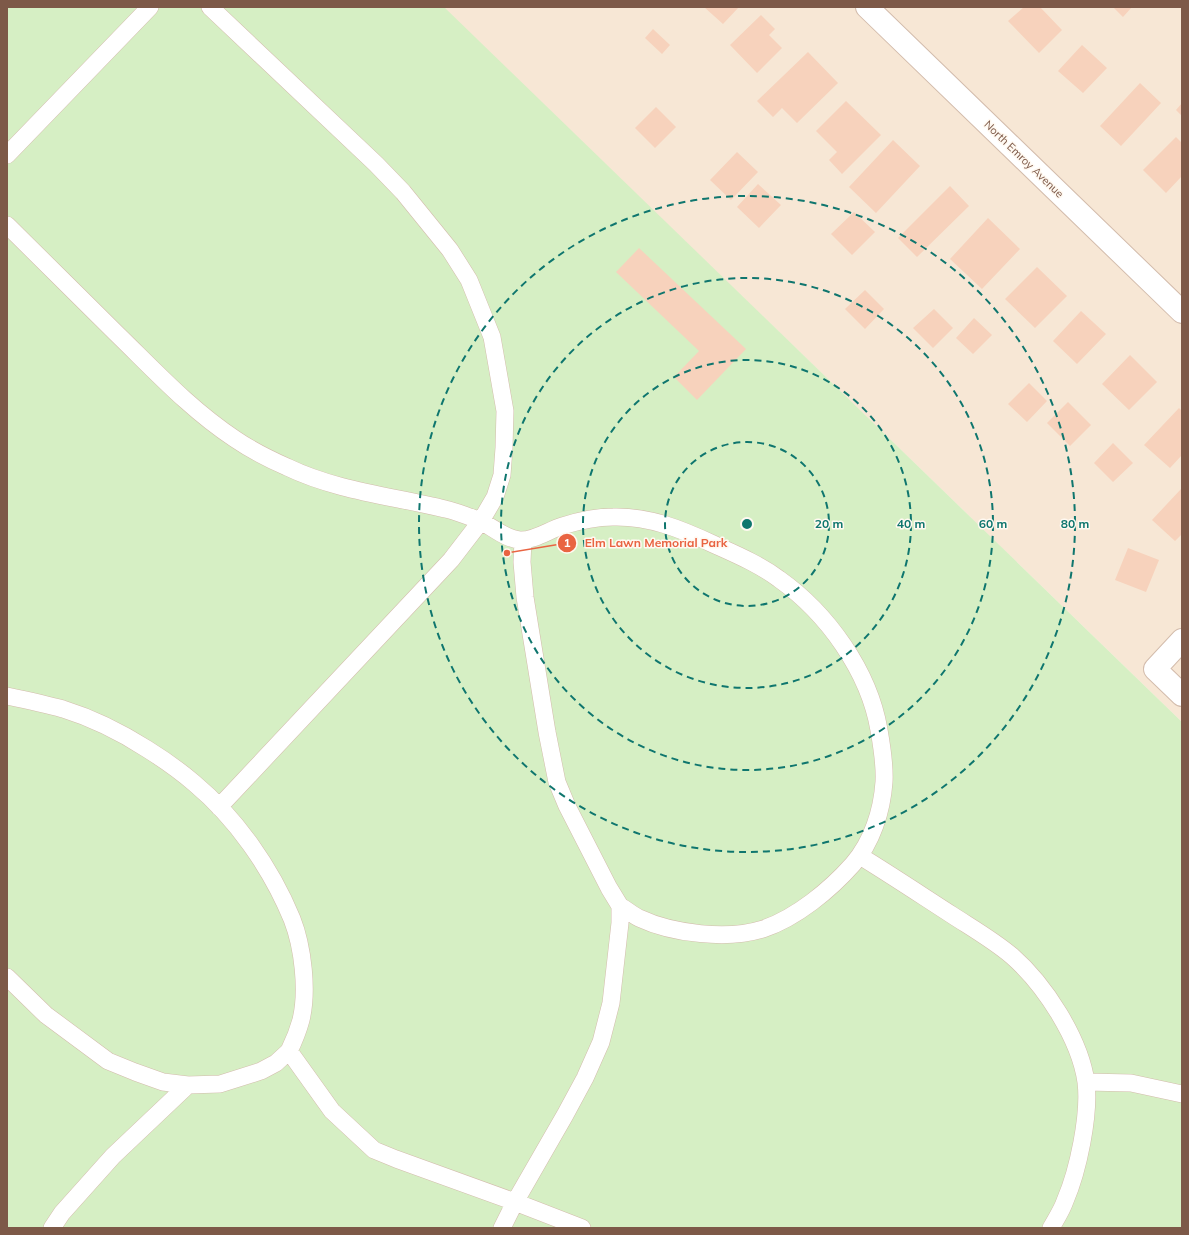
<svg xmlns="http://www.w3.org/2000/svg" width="1189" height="1235" font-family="Mulish,sans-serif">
<rect width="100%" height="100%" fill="#fff5e8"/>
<path fill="#f7e7d5" d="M442,7H1182V722L833,384Z"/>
<path fill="#d6efc4" d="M7,7H444L1182,722V1228H7Z"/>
<path fill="#f7d2bc" d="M704,7H739L723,24Z
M1024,7H1040L1062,30L1039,53L1008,21Z
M1113,7H1132L1123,17Z
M761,15L775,29L769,35L782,48L757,73L730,45Z
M653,29L670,45L662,54L645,38Z
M1082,45L1107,68L1083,93L1058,71Z
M808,52L838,83L797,123L782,108L773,117L757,101Z
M1140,83L1161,103L1121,146L1100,126Z
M846,101L881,135L842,174L829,160L837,152L816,131Z
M1182,103V116L1176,110Z
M656,107L676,127L655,148L635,128Z
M1176,137L1182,143V176L1166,193L1143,170Z
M893,140L920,166L876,213L849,187Z
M737,152L758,172L731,200L710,180Z
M758,184L781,205L759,228L737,207Z
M950,186L969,206L917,257L898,238Z
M854,212L875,232L852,255L831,234Z
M988,218L1020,249L982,289L950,259Z
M639,248L746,349L697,400L674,377L699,351L616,272Z
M1037,267L1067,296L1035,328L1005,299Z
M865,290L884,309L865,329L845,309Z
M934,309L953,328L933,348L913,328Z
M1081,311L1106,334L1077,364L1053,341Z
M974,318L992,335L973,354L956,338Z
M1130,355L1157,382L1129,410L1102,384Z
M1029,383L1047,401L1027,422L1008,404Z
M1068,402L1091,425L1070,446L1047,423Z
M1179,408L1182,411V455L1170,468L1144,445Z
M1113,443L1133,463L1113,482L1094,463Z
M1181,489L1182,534L1175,541L1152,520Z
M1128,548L1159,560L1146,592L1115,580Z"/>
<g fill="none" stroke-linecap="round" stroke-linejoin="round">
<g stroke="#d3bcac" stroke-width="18">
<path id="service" d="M210,7L376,164L403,192L450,250L469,280L492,337L505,411L504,448L502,475L495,497L481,521L451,560L219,807
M7,155L150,7
M7,225C44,262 81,298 118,335C155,371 191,410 235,439C251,450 269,459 287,467C337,491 392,496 445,509C455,511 464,515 473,518C489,523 503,539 520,540C534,541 549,530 562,526C578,521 596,517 613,517C649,516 681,529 713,544C735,554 759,564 779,579C827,613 869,671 879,730C882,747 885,765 884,782C882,811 872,842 853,864C830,890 796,918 763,929C728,940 673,934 639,918C633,915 627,910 620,906
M7,696C26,700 45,704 63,709C92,718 122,733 147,749C163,759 180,771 194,783C236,818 271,868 292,919C303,947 308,991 301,1020C298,1031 294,1041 289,1051
M860,856C891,875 921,895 952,915C972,928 993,940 1012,956C1045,985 1080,1039 1086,1082C1090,1115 1078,1171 1065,1201C1062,1210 1056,1219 1051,1228
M7,977L46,1015L108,1061L135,1072L163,1082L188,1085L220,1084L261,1071L276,1063L289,1051L332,1111L374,1150L396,1159L515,1202L582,1228
M1086,1082L1131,1083L1182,1094
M52,1228L62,1213L113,1156L188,1085
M502,1228L515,1202L565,1115L585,1078L601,1042L611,1003L620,923V906L609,888L567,806L557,782L547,732L525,597L522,562L523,541"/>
</g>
<g stroke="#d3bcac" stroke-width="24">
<path id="minor" d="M867,7L1182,312
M1182,640L1155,669L1182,695"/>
</g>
<use href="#service" stroke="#fff" stroke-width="17"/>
<use href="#minor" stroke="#fff" stroke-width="22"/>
</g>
<g fill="none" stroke="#0f766e" stroke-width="2" stroke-dasharray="7 5">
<circle cx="747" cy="524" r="82"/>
<circle cx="747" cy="524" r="164"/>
<circle cx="747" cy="524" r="246"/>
<circle cx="747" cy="524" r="328"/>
</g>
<g text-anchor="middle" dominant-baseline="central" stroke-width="3" stroke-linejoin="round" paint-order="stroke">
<g font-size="11" fill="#7d5948" stroke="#fff9f1">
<text transform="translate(1024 159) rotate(44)">North Emroy Avenue</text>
</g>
</g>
<circle cx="747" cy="524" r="6" fill="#0f766e" stroke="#fff9f1" stroke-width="2"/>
<g font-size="12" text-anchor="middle" font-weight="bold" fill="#0f766e" stroke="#fff9f1" stroke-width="3" stroke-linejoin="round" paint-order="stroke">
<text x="829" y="528">20 m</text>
<text x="911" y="528">40 m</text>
<text x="993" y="528">60 m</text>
<text x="1075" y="528">80 m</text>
</g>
<path fill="none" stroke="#e96442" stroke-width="1.5" d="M507 553L567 543"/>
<g fill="#e96442" stroke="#fff9f1" stroke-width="1.5">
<circle cx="507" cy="553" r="4"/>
<circle cx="567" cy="543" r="10"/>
</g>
<g font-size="12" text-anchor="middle" font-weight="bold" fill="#fff">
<text x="567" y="547">1</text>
</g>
<g font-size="12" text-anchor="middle" font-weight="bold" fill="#e96442" stroke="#fff9f1" stroke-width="3" stroke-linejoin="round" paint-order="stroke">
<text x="656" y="547">Elm Lawn Memorial Park</text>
</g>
<rect width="1189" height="1235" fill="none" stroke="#7d5948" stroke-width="16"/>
</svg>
